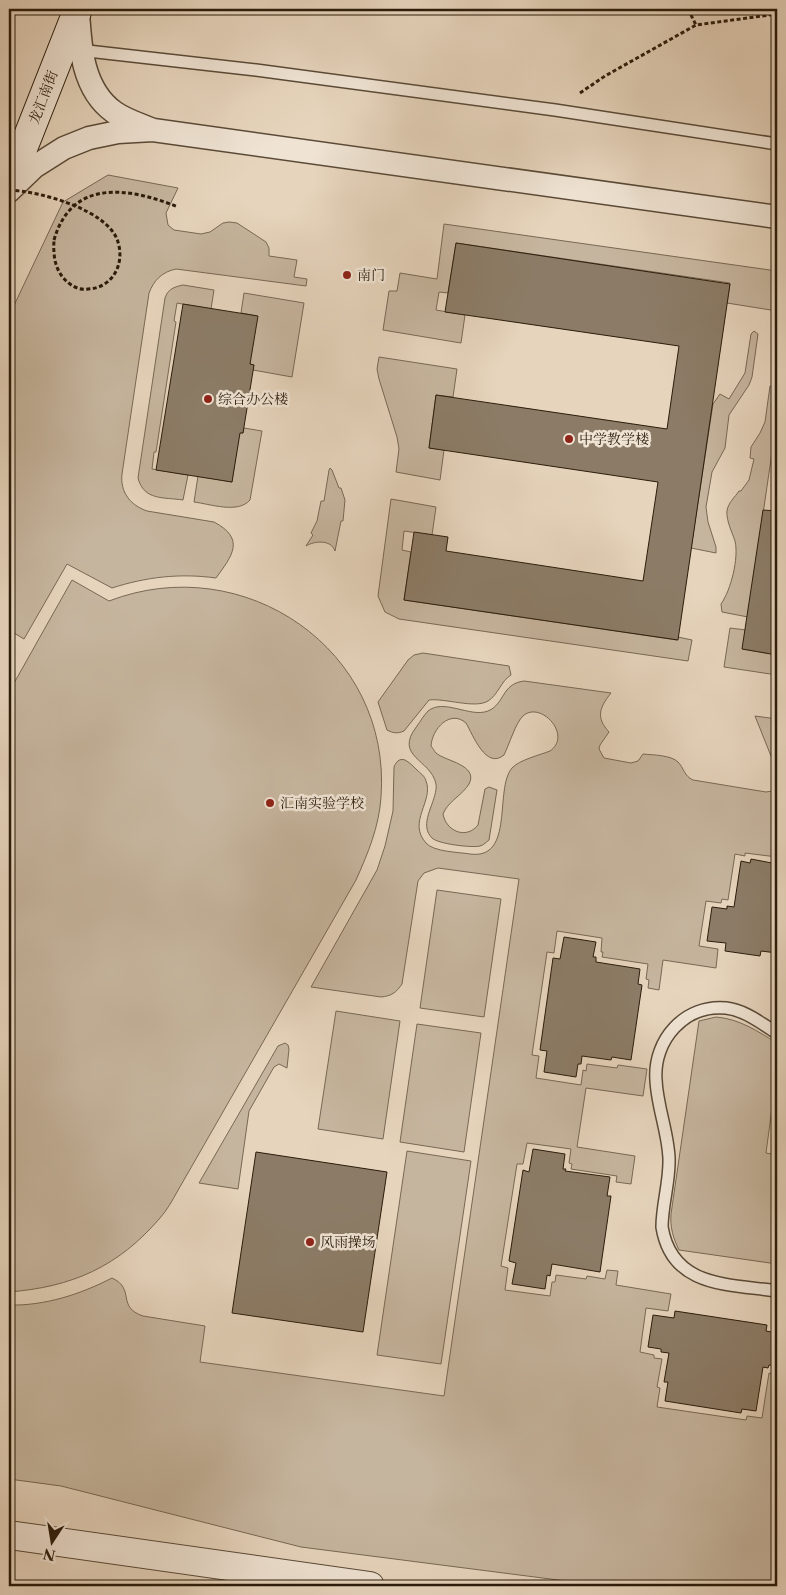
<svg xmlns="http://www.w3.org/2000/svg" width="786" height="1595" font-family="'Libre Caslon Text','Noto Serif SC',serif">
<rect width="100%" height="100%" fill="#e6d4bc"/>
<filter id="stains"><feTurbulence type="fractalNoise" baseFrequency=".004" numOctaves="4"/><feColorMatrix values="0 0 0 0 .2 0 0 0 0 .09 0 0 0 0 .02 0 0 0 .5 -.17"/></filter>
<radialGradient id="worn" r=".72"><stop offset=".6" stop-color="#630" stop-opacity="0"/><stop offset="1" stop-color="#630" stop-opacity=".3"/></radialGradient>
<path fill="#c6b59e" stroke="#786854" d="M108,175L178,188L166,213L168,225L174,230L201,234L210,232L223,223L229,222L237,223L266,242L269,248V256L297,260L294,277L307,279L306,286L176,269C162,272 154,280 149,293L122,474C120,492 130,505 147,511L214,522C246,539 232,556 216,578C180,573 146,577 112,588L67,564L24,639L9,630V316L63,202Z
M444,224L777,271V311L727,303L730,283L456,243L448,293L439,292L436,310L465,315L461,343L383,330L389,291H397L400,273L437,279Z
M183,285L214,290L211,309L177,303L174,321L176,322L156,452H154L152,469L188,475L183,500C164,497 144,501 138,478L165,298C168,289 174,287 183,285Z
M244,293L304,303L292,377L253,370L254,365L248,364L257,316L241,313Z
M754,331L758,334L752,377L749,385L729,415L725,448L712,472L706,507L708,522L716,547V553L691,548L713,404L720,394L729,399L745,373L751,334Z
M379,357L457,369L453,397L436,395L429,448L444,450L440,480L396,472L399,449L397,437L379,379L377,369Z
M770,386L777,388V418L748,617L722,612L721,604C731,590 739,558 735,541C732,532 726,520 727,511C728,503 735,497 739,491H741L749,480L754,459L750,458L751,447L760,433L765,422Z
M244,428L262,431L250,500C238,514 210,504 194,502L198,476L232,482L239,432L243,433Z
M330,468L332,470L339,488H341L345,500L343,521H341L335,551C331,539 314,541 306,546L313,535L311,533L317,521L321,501H324L329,470Z
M391,499L436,507L432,535L404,531L402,550L411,552L404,600L677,640L678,637L692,640L688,661L399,619L385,612L378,596Z
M72,580L109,601C244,549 392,650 381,797C379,827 368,853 356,880L177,1192C172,1201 167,1210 160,1218C118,1267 72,1287 9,1292V692Z
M730,628L746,630L743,649L777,655V675L724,667Z
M423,653L509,666L511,675C501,681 498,695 488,701C475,709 445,698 429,700L404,731C397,734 393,733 387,730L378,702L408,660L414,655Z
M524,681L611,693C599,708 596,718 609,732L600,745L599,749L604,758L631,763L638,761L643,754C653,755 671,755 678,762C684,768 684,776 693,780L766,792L772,791L777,788V857L745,853V856L735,854L728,900L722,899L721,903L706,901L699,946L718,949L716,968L663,960L659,990L648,988L649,980L646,979L648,964L602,957L603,952H601L602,938L557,931L554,953L547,952L532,1055L539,1056L536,1078L581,1085L583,1070L586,1071L587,1064L617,1068L618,1065L647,1069L643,1096L586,1088L577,1147L635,1156L631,1184L616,1182L617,1176L571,1169L572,1164L569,1163L571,1149L527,1143L523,1164H517L501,1266L508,1268L505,1290L550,1296L552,1282H555L556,1275L586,1279L587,1276L605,1279L607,1270L618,1271L616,1285L671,1294L668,1311L646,1308L640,1352L654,1355V1358L662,1359L657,1387L660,1388L657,1407L746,1420L747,1416L762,1418L769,1373L774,1375V1372H777V1586H605L301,1547L61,1486L9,1479V1305C45,1306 81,1294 112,1278C136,1289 116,1307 143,1316L205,1326L200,1362L444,1396L519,879L438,868L424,873L418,881L402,984C396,993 391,996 381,997L311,987L377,870L385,846L393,811L394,767C396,762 399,758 405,760C409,762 413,766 417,770C420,773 425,776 426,781C434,801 407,822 426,843C434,852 458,852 470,854C515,860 494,789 512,768C519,760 540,755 550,751C573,735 540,700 523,716C516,722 509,745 504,755C486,770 473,735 466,723C450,709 432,729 431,746C432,747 435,752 436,753C445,761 479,765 469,784C463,794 451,800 445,810L443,814C446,831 466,840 478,825L485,789L489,787L497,790L489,840C486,842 484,845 480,846C472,848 438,844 432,838C431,837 428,833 428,832C422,818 438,798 436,784C431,759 393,757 417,726C420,722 424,715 428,711C444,698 470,718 488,711C505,704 501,684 524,681Z
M755,716L777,719V771Z
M437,890L501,899L484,1017L420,1008Z
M336,1011L400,1021L383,1139L318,1129Z
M716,1017C740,1019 757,1031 777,1043V1108H772L766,1153L777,1155V1264L679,1250C673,1238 670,1227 671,1214L699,1021Z
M417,1024L481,1033L464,1152L400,1142Z
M285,1043L288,1045L289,1049L287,1068L279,1064L274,1067L249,1111L238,1189L199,1183L278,1046Z
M407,1151L471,1161L441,1364L377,1355Z"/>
<path fill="#8c7c67" stroke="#2b1c0b" d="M456,243L730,284L678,640L404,600L414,532L448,537L446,551L643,581L658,482L429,448L436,395L667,429L679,346L445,312Z
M183,304L258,316L250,364L254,365L243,433H240L232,482L156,470Z
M763,510L777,511V655L742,649Z
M751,859L777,864V953L761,951L760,956L725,951L726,943L707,941L712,907L727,909V906L734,907L741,861L750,863Z
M564,937L596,942L593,957H596V962L640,969L638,984L642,985L631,1060L612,1057L611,1060L582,1056L581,1064H578L576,1077L544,1072L547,1051L540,1050L553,958L560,959Z
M533,1149L565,1154L563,1169H566L565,1171L610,1177L607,1196H611L600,1272L552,1264L550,1276L547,1275L545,1289L512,1284L516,1263L509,1261L523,1170L529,1172Z
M256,1152L387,1172L363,1332L232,1313Z
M675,1311L767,1325L766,1331L777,1333V1366L769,1365L768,1368L763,1367L756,1411L742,1409L741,1413L665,1401L668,1382H664L669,1353L661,1352V1349L648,1347L653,1315L674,1318Z"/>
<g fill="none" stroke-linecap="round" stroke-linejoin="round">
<g stroke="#5a4a37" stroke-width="14">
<path id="service" d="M79,50L256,70L555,110L777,144
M777,1033C762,1024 745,1010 726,1008C685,1004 653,1040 656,1080C657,1106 668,1132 669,1158C670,1181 662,1204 662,1227C672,1288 729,1284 777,1291"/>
</g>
<g stroke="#5a4a37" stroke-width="25">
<path id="minor" d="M153,130L777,217
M9,191L34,167L64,148L89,138L118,132L153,130C141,125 125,120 114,112C82,89 80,46 78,11"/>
</g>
<g stroke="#5a4a37" stroke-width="30">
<path id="tertiary" d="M9,1535L370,1586"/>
</g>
<g stroke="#2b1c0b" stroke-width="30">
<path id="secondary" d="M9,184L78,9"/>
</g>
<path stroke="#2b1c0b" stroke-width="3" stroke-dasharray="4 2.5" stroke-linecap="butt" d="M688,9L696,25
M580,93L605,76L696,25L777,14
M54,240C72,177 131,188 178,207"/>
<use href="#service" stroke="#efe3d3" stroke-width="11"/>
<use href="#minor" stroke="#efe3d3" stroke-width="22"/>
<use href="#tertiary" stroke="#efe3d3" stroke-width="28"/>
<use href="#secondary" stroke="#efe3d3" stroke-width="28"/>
<path stroke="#2b1c0b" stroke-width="3" stroke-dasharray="4 2.5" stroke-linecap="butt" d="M9,190C39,191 109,210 118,242C125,265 112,288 88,289C82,290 75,288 70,284C55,273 53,257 54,240"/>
</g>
<g fill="#8f2418" stroke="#efe3d3" stroke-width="2">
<circle cx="347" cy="275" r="5"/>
<circle cx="208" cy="399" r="5"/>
<circle cx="569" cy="439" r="5"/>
<circle cx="270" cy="803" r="5"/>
<circle cx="310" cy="1242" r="5"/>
</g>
<g text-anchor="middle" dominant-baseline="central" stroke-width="5" stroke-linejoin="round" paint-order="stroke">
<g font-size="14" fill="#2b1c0b" stroke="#efe3d3">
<text transform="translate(43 97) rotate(-69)">龙汇南街</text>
</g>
<g font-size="14" fill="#2b1c0b" stroke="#efe3d3" text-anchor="start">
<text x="357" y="275">南门</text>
<text x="218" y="399">综合办公楼</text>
<text x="579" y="439">中学教学楼</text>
<text x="280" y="803">汇南实验学校</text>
<text x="320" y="1242">风雨操场</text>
</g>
</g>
<rect width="786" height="1595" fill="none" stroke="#e6d4bc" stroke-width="30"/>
<rect x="10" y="10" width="766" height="1575" fill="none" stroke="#2b1c0b" stroke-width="2.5"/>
<rect x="15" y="15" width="756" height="1565" fill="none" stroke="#2b1c0b"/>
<g transform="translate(52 1542) rotate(192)" stroke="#efe3d3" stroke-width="4" paint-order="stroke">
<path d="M0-4L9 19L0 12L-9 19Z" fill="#2b1c0b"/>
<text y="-8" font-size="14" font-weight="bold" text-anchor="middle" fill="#2b1c0b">N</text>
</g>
<rect width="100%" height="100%" filter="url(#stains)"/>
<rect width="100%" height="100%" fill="url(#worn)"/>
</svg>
